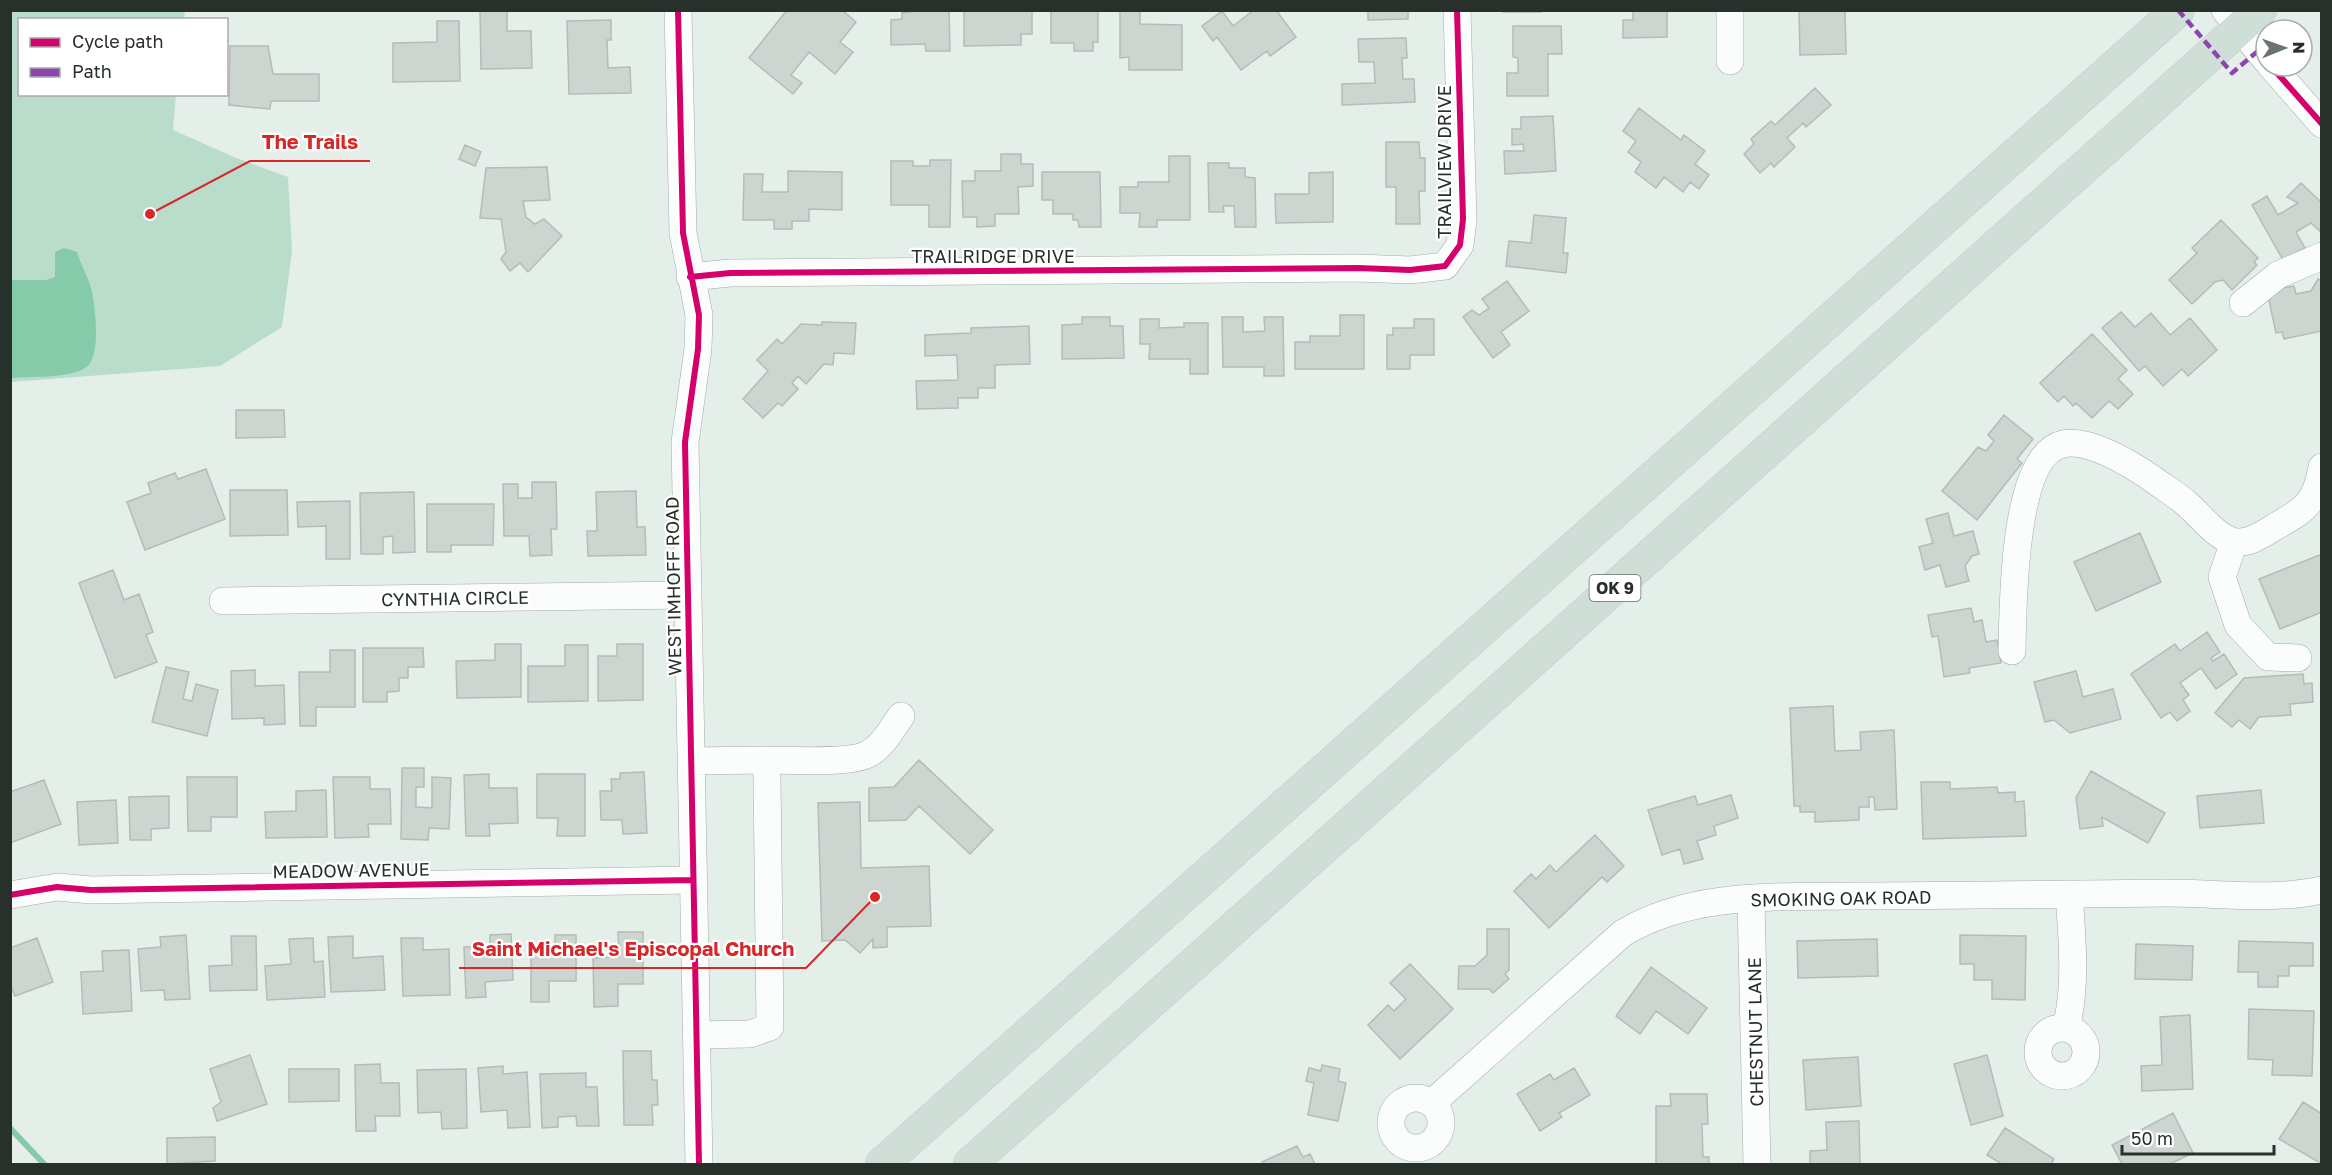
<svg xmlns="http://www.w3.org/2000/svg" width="2332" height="1175" font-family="'Golos Text',sans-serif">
<rect width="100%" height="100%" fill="#e4efe9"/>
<path fill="#b9ddca" d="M11,11H185L184,19L20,20V94L176,95L173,130L234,157L288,177L292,251L282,327L220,366L11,382Z"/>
<path fill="#85caa9" d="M64,248L77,252C81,266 89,278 92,292C95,308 102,358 85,368C67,379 31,376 11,378V280H46L55,277V252Z"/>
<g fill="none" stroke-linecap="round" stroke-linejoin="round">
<path stroke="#85caa9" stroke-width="6" d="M10,1128L44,1164"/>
</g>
<path fill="#cdd5d0" stroke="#b3bcb7" stroke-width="1.5" d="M480,10H507V31H531L532,68L481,69Z
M787,10H842L856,22L840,42L853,52L835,74L809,52L791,75L802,83L793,94L749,58Z
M926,10H949L950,51H926L925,44L891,45V20L902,19V13Z
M964,10H1032V34H1021V45L964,46Z
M1051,10H1098V42H1093V51H1074V43H1051Z
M1120,10H1140V24L1182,25V70H1129V57L1120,58Z
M1254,10H1276L1296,37L1270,56L1267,51L1241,70L1217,37L1213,41L1202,26L1222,11L1233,26Z
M1368,10H1408V19L1368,20Z
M1503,10H1541V12H1503Z
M1633,10H1667V37L1623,38V20H1633Z
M1799,10H1845L1846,54L1800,55Z
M611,20V40H607L608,68L630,67L631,93L569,94L567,21Z
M437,21H459L460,81L393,82V43L437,42Z
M1513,26H1561L1562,54H1548V96H1507V73H1518V58L1513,57Z
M1406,38L1407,58H1402L1403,79H1414L1415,102L1342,105V84L1375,83L1374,62H1359L1358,39Z
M230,46H268L273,74H319V101H271L270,109L229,105Z
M1815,88L1831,105L1806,127L1803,123L1787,138L1795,147L1774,167L1771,163L1760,173L1744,154L1754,144L1751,139L1771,121L1775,125Z
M1639,108L1681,140L1684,135L1705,151L1695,164L1709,175L1699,189L1690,182L1683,192L1664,177L1656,188L1635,172L1641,162L1628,152L1636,141L1623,131Z
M1553,116L1556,171L1505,174L1504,151H1524L1523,144L1512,145V129H1521V117Z
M1386,142H1419L1420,158H1425V191H1419L1420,224H1396V187H1386Z
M465,145L481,152L475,166L459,159Z
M1001,154H1021V164H1033V186L1018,187L1019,214H995V226L977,227V217H963L962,181H975V171H1001Z
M1169,156H1190V220H1157V227H1139L1140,213H1120V187H1138V182H1169Z
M930,160H951L950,227H929V205H891V161H913V166H930Z
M1208,163H1229V168H1245V177L1255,178L1256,227H1235L1234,206H1223L1224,212H1209Z
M547,167L550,200L523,201L526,217L535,224L544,219L562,236L528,272L520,263L510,271L501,259L506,252L501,219L480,218L486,168Z
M788,171L842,172V210L809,209V221H792V229H774V220H743L744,174H763L762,192H788Z
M1042,172H1100L1101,227H1079L1078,220H1073V214H1053V200H1042Z
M1333,172V222L1276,223L1275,194H1309V173Z
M2301,183L2322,203V233L2311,223L2296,232L2305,248L2283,260L2252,205L2267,196L2278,215L2298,203L2287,197Z
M1534,215L1566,218L1563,253H1568L1566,273L1506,266L1509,241L1531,243Z
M2221,220L2258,258L2254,262L2257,265L2232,290L2223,280L2215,282L2192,304L2169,280L2197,253L2192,248Z
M2318,279L2322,281V331L2284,339L2282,332L2276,333L2267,291L2294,286L2296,294L2311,291Z
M1507,281L1529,311L1501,332L1510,345L1493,358L1463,317L1472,310L1479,315L1489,308L1482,299Z
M2121,312L2135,327L2151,313L2170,335L2190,318L2217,350L2188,376L2182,369L2163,386L2145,366L2139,371L2102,328Z
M1340,315H1364V369H1295V342H1310V336H1340Z
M1082,317H1110V326H1123L1124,358L1062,359V325L1082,324Z
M1222,317H1243V332L1265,331L1264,317H1283L1284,376H1264V367H1223Z
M1140,319H1159V328L1184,327V323H1208V374H1190V359H1149L1150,344H1140Z
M1414,319H1434V355H1410V369H1387V335H1393V328H1414Z
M822,322L856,323L854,354L834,353L833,365L824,364L806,384L798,376L792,383L798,389L782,406L778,403L763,418L743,399L768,371L757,360L777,339L782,344L801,324L822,325Z
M1029,326L1030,364L995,365V388H978V398H958V408L917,409L916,381L958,380L957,355L925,356V335L971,333V328Z
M2092,334L2127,370L2118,379L2133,394L2118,409L2109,401L2092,418L2076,403L2073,406L2064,396L2058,402L2040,383Z
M236,410H284L285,437L236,438Z
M2004,415L2033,439L2017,459L2022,463L1977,520L1942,491L1978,447L1986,451L1994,441L1988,435Z
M206,469L225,519L145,550L127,502L151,493L148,483L175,473L178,479Z
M532,482H556L557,529H551L552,555L530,556L529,536H504L503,484H518V498H532Z
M230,490H287L288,535L230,536Z
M636,491L637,527H645L646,555L588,556L587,531H597L596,492Z
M414,492L415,552L393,553V536L383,537V554H361L360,493Z
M350,501V559H326V526L298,527L297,502Z
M427,504H494L493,545H451V552H427Z
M1948,513L1954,536L1973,531L1979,554L1972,556L1965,566L1969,581L1946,587L1940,565L1925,570L1919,547L1933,543L1926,519Z
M2140,533L2161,582L2096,611L2074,562Z
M2322,554V612L2280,629L2259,579Z
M113,570L124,600L139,594L153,632L146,635L157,662L115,678L79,583Z
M1971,608L1974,622L1982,620L1986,642L1997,640L2001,663L1969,668L1970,673L1944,677L1938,636L1932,637L1928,615Z
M2207,632L2220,652L2211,658L2213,661L2224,654L2237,674L2216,689L2201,668L2180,683L2189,695L2183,700L2190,711L2177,721L2170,712L2161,718L2131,674L2175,644L2180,651Z
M495,644H521V697L457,698L456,661L495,660Z
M617,644H643V700L598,701V656H617Z
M565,645H588V701L528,702V666H565Z
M363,648H423L424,667H408V678H399V691L387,692V702H363Z
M330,650H355V707H316V726H300L299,672H330Z
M166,667L189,672L183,699L192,701L196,684L218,690L207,736L152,722Z
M255,670V686L284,685L285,724L264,725V718L232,719L231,671Z
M2076,671L2083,697L2113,689L2121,719L2070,733L2054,720L2045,722L2034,682Z
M2303,674L2304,684L2312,683L2313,702L2290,704L2291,715L2259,717L2250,729L2239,720L2232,727L2215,713L2244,678Z
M1833,706L1835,751L1861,750L1860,732L1894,730L1897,809L1875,810L1874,797H1869V807H1859V820L1815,822V812H1800V806H1794L1790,708Z
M919,760L993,830L970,854L919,806L906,820L869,821V788L894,787Z
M402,768H424V787H416V807L432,808V777L451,778L449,829L429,828L428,840L401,839Z
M2091,771L2165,813L2148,843L2102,817L2103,826L2080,829L2076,798Z
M644,772L647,833L623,834L622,820H601L600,791H612L611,779H620V773Z
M489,774V788H517L518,823L489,824L490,836H466L464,775Z
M537,774H585V836H557L558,818H537Z
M187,777H237V817H211V831H188Z
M333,777H370V789H390L391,824H368L369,837L335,838Z
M44,780L61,824L10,843V792Z
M1921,782H1950V789L1997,787L1998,793L2015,792V802L2024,801L2026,836L1923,839Z
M326,790L327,837L266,838L265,812L296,811V791Z
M2261,790L2264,823L2200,828L2197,796Z
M1731,795L1738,818L1714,826L1716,835L1697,841L1703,859L1684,864L1680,849L1662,855L1648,810L1695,796L1698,805Z
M169,796V828L151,829V840H130L129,797Z
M116,800L118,843L79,845L77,802Z
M860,802L861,868L929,866L931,926L887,927V947L873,948V939L860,953L845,940L822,941L818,803Z
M1595,835L1624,866L1607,882L1602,877L1549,928L1514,891L1531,874L1536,879L1550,865L1556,872Z
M1487,929H1509V970L1505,974L1509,979L1493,993L1489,989H1458L1459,966H1475L1487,955Z
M618,932H643V984H618V1006L594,1007L593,958L619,957Z
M511,934L513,980L485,982L486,997L466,998L464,947L490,946V935Z
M186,935L190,999L165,1000L164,990L141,991L138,949L161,947L160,937Z
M555,935H576V981H549V1002H531V949H555Z
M1960,935L2026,936L2025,1000L1992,999V980H1974V964H1960Z
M231,936H256L257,990L210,991L209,966L232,965Z
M353,936V958L383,956L385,990L331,992L328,937Z
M37,938L53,982L15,996L10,984V948Z
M313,938L314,962L323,961L325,997L267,1000L265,966L291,964L289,939Z
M401,938H423V950L449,949L450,995L403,996Z
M1877,939L1878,976L1798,978L1797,941Z
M2239,941L2313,943V966H2289V976H2278V987H2258V972H2238Z
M2136,944L2193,946L2192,980L2135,979Z
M129,950L132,1011L83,1014L81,972L103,971L102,951Z
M1410,964L1453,1009L1400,1059L1368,1025L1388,1005L1394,1011L1406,999L1390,983Z
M1651,967L1707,1008L1688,1034L1656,1011L1640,1034L1616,1016Z
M2249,1009L2314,1011L2312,1076L2272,1075L2273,1060L2248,1059Z
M2190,1015L2193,1089L2142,1091L2141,1066L2162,1065L2160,1017Z
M623,1051H651L652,1080H657L658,1105H652L653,1125H624Z
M250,1055L267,1104L217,1121L213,1108L221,1102L210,1069Z
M1987,1055L2003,1116L1971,1125L1954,1064Z
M1858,1057L1861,1106L1806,1110L1803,1060Z
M380,1064L381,1083H399L400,1116H375L376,1131H356L355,1065Z
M1322,1065L1340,1069L1338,1081L1346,1083L1338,1121L1308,1115L1314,1083L1306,1081L1309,1068L1321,1071Z
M503,1066V1074L527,1072L530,1127L508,1128L507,1110L481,1112L478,1068Z
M1574,1068L1590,1095L1559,1113L1562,1117L1540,1131L1517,1094L1550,1074L1554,1080Z
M289,1069H339V1101L289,1102Z
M466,1069L467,1128L442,1129L441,1112L418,1113L417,1070Z
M586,1073V1087H597L599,1126H577L576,1116L558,1117V1127L542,1128L540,1074Z
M1670,1094H1707L1708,1124H1702L1703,1157H1709V1164H1656V1106H1671Z
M2303,1102L2322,1114V1164L2279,1139Z
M2173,1113L2193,1153L2170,1164H2122L2112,1145Z
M1859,1121L1860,1164H1810V1151L1827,1150L1826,1122Z
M2005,1128L2054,1159L2051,1164H2002L1987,1155Z
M215,1137V1161L167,1164V1138Z
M1297,1146L1303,1157L1310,1154L1315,1164H1263L1262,1162Z"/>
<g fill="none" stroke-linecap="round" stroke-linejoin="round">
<g stroke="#a3aba7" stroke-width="28">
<path id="minor" d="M678,10L683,233L699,315L698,349L685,442L699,1164
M2225,10L2266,60
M1730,61V10
M2271,66L2322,124
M690,277L730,273L1358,268L1410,270L1445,266L1460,245L1463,219L1457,10
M2243,303L2278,275L2322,256
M2234,542L2222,577L2238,625L2268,657L2298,658
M223,601L688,595
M2012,651C2013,610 2012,455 2063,444C2089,438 2133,465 2154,480C2165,488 2177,495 2187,504C2201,516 2214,535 2232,541C2248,546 2266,532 2278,525C2307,509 2316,501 2322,467
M765,760C788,760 850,764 868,754C882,747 892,729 901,716
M691,761L765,760L767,777L770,1027L750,1034L696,1035
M10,895L57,887L91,890L693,880
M1751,900L1757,1164
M2038 1052a24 24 0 1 1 48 0a24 24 0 1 1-48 0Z
M2066,1028C2077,985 2072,938 2069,894
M1391 1123a25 25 0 1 1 50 0a25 25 0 1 1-50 0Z
M1432,1103L1623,933C1691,892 1776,897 1853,896C1958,896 2062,894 2167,893C2218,893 2271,901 2322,890"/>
</g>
<g stroke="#c6ccc9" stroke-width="34">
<path id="highway" d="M882,1164L2178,10
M970,1164L2260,10"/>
</g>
<use href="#minor" stroke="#fbfdfc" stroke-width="27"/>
<use href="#highway" stroke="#cfdfd7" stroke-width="33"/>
<path stroke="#8e44ad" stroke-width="4.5" stroke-dasharray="9 4.5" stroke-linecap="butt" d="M2178,10L2232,73L2266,44
M2282,30L2287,26"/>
<g stroke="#fff" stroke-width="10">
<path id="cycleway" d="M678,10L683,233L699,315L698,349L685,442L699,1164
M2271,66L2322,124
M690,277L730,273L1358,268L1410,270L1445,266L1460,245L1463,219L1457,10
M10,895L57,887L91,890L693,880"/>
</g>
<use href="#cycleway" stroke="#d6006c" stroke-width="6"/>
</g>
<g text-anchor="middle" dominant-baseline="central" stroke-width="4.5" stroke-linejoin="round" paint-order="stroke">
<rect fill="#fff" stroke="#686e6b" stroke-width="1.5" x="1589.5" y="575" width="51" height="26" rx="4.5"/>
<g font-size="16" font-weight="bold" fill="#28302c">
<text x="1615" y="588">OK 9</text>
</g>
<g font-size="18" fill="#28302c" stroke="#fff">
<text transform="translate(1444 162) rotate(-90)">TRAILVIEW DRIVE</text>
<text x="993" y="256">TRAILRIDGE DRIVE</text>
<text transform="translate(673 586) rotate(-91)">WEST IMHOFF ROAD</text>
<text transform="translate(455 598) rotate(-1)">CYNTHIA CIRCLE</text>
<text transform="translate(351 870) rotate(-1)">MEADOW AVENUE</text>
<text transform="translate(1841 898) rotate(-1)">SMOKING OAK ROAD</text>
<text transform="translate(1755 1032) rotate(-91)">CHESTNUT LANE</text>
</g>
</g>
<path fill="none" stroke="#d62828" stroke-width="2" d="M150 214L250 161H370M875 897L806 968H459"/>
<g fill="#d62828" stroke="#fff" stroke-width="2">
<circle cx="150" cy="214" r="6"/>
<circle cx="875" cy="897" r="6"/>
</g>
<g font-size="20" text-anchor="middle" font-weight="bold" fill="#d62828" stroke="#fff" stroke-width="4.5" stroke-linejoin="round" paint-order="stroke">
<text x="310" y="149">The Trails</text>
<text x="633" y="956">Saint Michael's Episcopal Church</text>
</g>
<rect width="2332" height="1175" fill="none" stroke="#28302c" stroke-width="24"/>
<rect x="18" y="18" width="210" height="78" fill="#ffffff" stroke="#a9acab" stroke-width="1.5"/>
<rect x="30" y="38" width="30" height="9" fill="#d6006c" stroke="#a9acab" stroke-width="1.5"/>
<text x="72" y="48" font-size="18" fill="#28302c">Cycle path</text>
<rect x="30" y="68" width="30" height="9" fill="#8e44ad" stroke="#a9acab" stroke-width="1.5"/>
<text x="72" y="78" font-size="18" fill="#28302c">Path</text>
<g transform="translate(2284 48) rotate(89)"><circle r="28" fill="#ffffff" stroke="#a9acab" stroke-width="1.5"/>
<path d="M0-4.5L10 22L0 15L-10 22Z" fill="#6a736e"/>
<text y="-9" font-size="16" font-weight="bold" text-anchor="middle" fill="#28302c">N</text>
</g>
<path d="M2122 1145v9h152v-9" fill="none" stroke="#28302c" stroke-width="3"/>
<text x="2131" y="1145" font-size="18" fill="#28302c" stroke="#ffffff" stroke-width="4.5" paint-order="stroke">50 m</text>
</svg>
